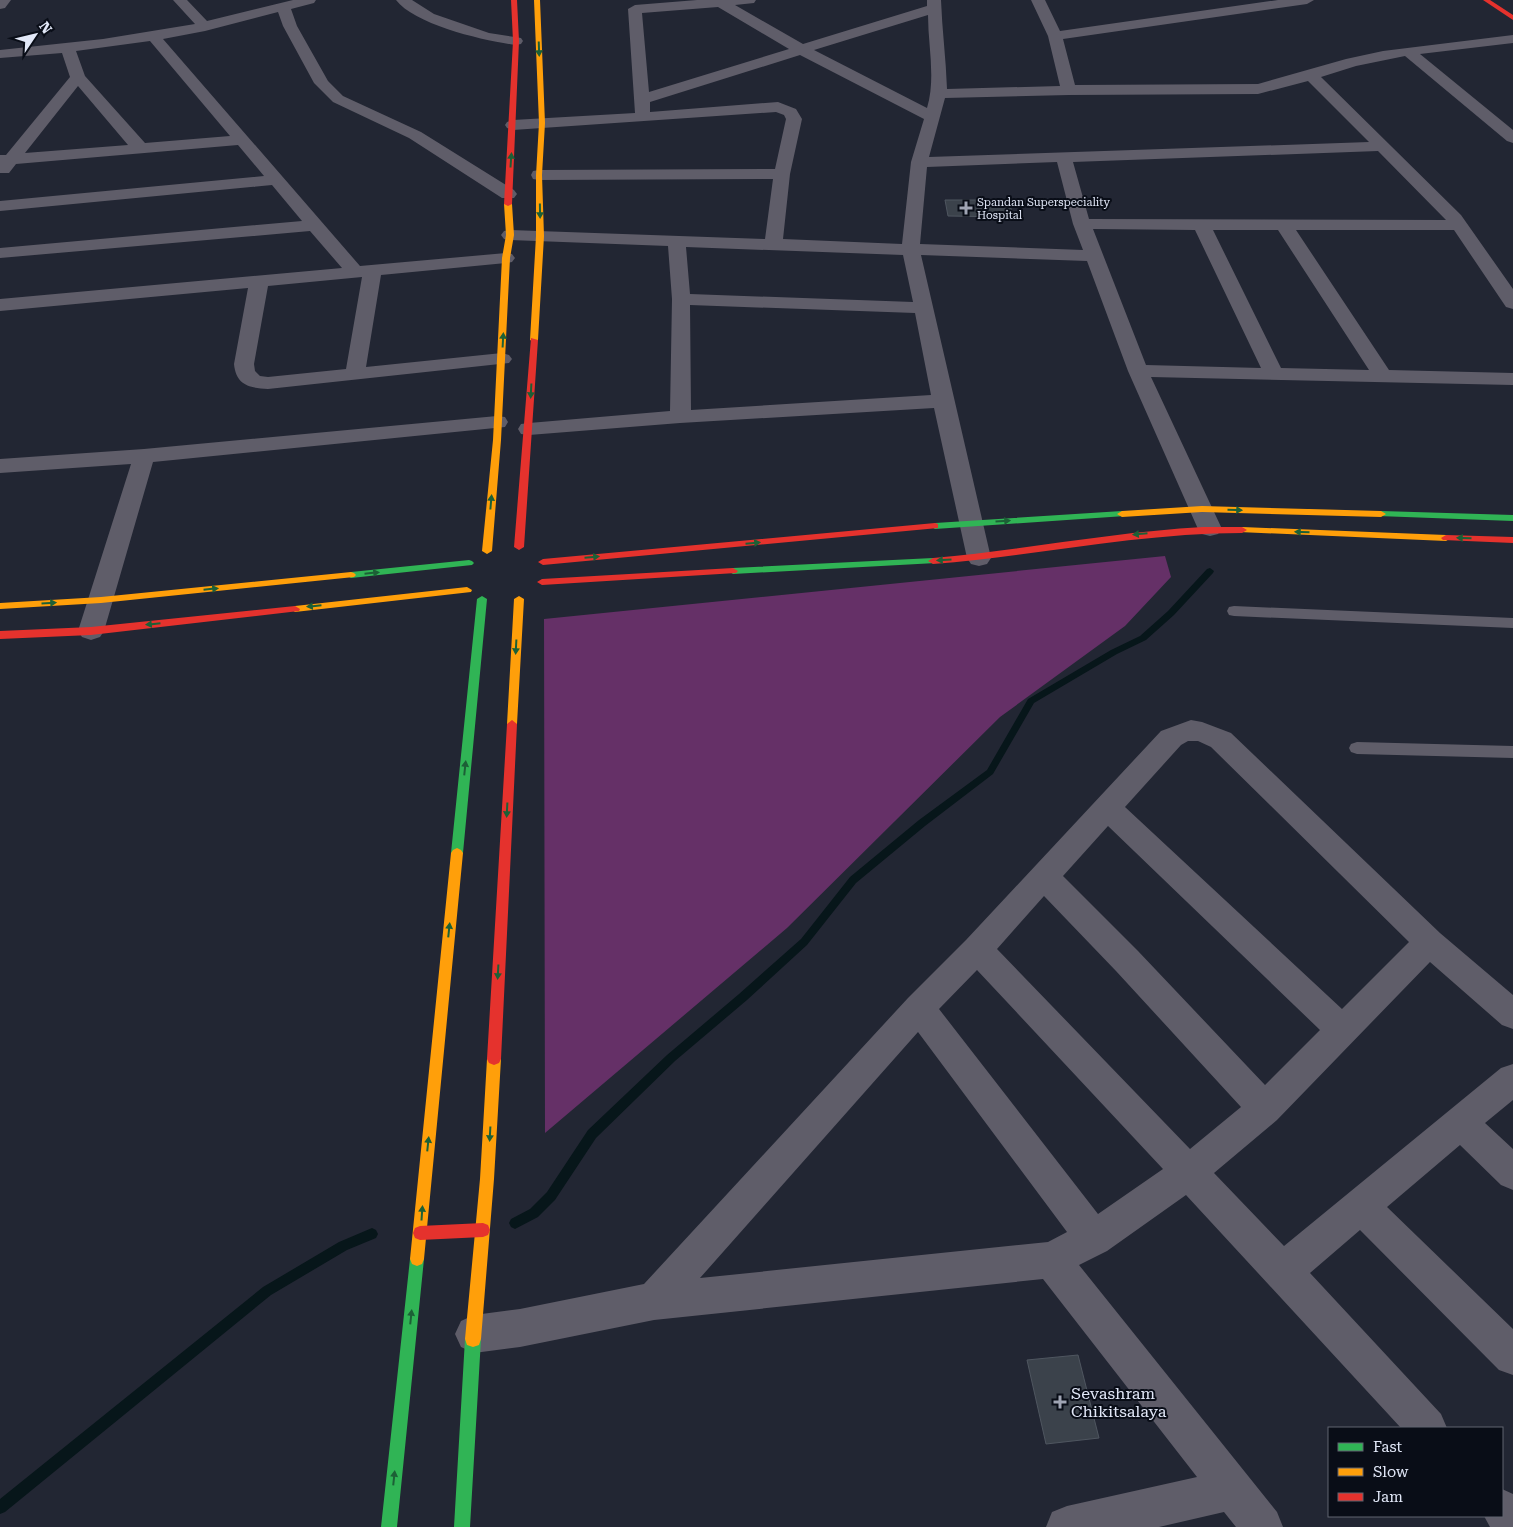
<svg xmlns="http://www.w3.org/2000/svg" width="1513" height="1527" font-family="'Roboto Serif',serif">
<rect width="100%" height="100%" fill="#222633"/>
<path fill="#653067" d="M1165,556L1171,577L1125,626L1000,717L787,928L545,1133L544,619Z"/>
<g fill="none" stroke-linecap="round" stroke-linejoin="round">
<path fill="#07161a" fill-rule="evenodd" d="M1210,568L1214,571L1213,573L1174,615L1146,640L1117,654L1034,703L993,774L925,826L856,883L807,945L747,1000L675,1061L596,1138L555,1200L538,1217L515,1229L511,1227L509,1223L511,1219L530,1209L547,1192L588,1130L667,1055L739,994L801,939L850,877L919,820L987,770L1028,699L1111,650L1140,636L1168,611L1207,569Z
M372,1228L376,1230L378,1234L376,1238L347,1250L271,1295L5,1512L0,1514V1499L263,1287L339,1242Z"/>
</g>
<path fill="#3b424b" stroke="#4f5660" d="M945,200H1009L1013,217L948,216Z
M1078,1355L1099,1438L1046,1444L1027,1360Z"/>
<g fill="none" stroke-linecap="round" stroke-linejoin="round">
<path fill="#5f5d69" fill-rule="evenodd" d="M1234,606L1513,618V628L1234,616L1229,615L1227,611L1229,607Z
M1357,742L1513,746V758L1357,754L1351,752L1349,748L1351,744Z"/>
<path fill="#5f5d69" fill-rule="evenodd" d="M0,0H11L5,8L0,9Z
M173,0H187L207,21L293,0H316L314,3L291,9L297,26L328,81L343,96L421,132L514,190L517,194L514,198H502L409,138L333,102L314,83L283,26L278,12L205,31L163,39L360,266L506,253L512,254L515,258L512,262L506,263L381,275L366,367L502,353L509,355L512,359L509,363L268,389C249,388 236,385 234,364L248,288L0,311V299L342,268L310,231L0,258V248L302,221L272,185L0,211V201L264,176L238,145L16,164L9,173H0V155H6L70,77L62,53L0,58V50L103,39L195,24ZM150,41L230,136L145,143L85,76L76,51ZM78,86L128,145L25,153ZM362,277L346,369L268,377L260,376L255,371L254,364L268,286Z
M396,0H412L434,14L489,33L521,38L523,41L521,44L516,45C485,41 415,25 396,0Z
M697,0H756L754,3L735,5L803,44L927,6V0H941C942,29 946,59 947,89L1060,86L1048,36L1031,0H1045L1060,31L1278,0H1314L1307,4L1063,39L1075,85L1258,84L1346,59L1383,51L1513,35V43L1420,54L1513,130V143L1507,141L1405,56L1356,66L1321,77L1461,215L1513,289V309L1506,307L1454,230H1296L1389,370L1513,373V385L1151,377L1222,529L1218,534L1210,536L1202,534L1198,529L1128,371L1087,261L921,255L991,558L987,564L979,566L971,564L967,558L934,408L680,423L529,435L521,434L518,429L521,424L529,423L670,411L672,299L668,246L510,240L504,239L501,235L504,231L510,230L765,239L773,179L539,180L533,179L531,175L533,171L539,170L775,169L786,119L784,115L776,112L513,130L507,128L505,125L507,122L513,120L635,113L628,9L635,5ZM718,7L789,49L649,92L642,13ZM928,15C928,46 936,78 927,108L814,50ZM800,55L924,119L911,162L902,244L783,239L790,174L802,119L796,109L778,102L650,112V102ZM1308,81L1369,142L929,157L945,98L1069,95L1258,94ZM1378,151L1446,220L1089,219L1073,162ZM1057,162L1073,224L1083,250L920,244L927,167ZM1093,229L1195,230L1261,368L1146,365ZM1213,230H1278L1369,370L1281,368ZM686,247L903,255L913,302L690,294ZM690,305L915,313L931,395L691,410Z
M497,416L505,417L508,422L505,427L153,462L104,631L100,637L91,640L82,637L78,631L131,464L0,473V459L144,449Z
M1191,720L1202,722L1231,733L1440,933L1513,995V1029L1502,1025L1430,962L1277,1120L1214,1173L1284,1246L1501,1068L1513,1064V1100L1485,1123L1513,1149V1190L1501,1185L1460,1145L1387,1207L1513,1329V1375L1499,1370L1360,1230L1310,1273L1441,1414L1447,1428H1401L1186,1195L1107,1251L1079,1265L1277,1512L1283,1527H1236L1224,1512L1159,1527H1046L1052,1512L1067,1506L1197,1477L1043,1279L654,1320L520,1347L474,1353L461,1347L455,1334L461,1321L474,1315L520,1309L644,1284L908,998L966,940L1161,731ZM1188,741H1198L1211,747L1409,942L1342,1009L1125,807L1181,745ZM1108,826L1320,1030L1265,1085L1138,951L1063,876ZM1044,896L1116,971L1241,1107L1190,1149L997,949ZM977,970L1163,1169L1098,1214L939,1009ZM918,1032L1067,1232L1048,1242L700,1278Z
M1502,1489L1513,1494V1527H1490L1484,1516H1502Z"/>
<path fill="#30b455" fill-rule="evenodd" d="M1122,511L1127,514L1125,516L935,529L930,526L935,523Z
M1381,511L1513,515V521L1378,516L1376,514Z
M933,558L936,559L938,561L936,563L733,574L728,571L733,568Z
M469,560L472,561L474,563L472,565L351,578L346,575L351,572Z
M482,596L487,599L463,853L461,856L457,858L453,856L451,853L477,599Z
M417,1252L422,1254L424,1259L397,1527H381L410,1259L412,1254Z
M473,1331L479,1333L481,1339L470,1527H454L465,1339L467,1333Z"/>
<path fill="#ff9f0a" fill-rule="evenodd" d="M534,0H540L545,123L542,175L544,236L538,340L534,342L530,340L536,236V175L539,123Z
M508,202L512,204L514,235L510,258L501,440L492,551L487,554L482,551L493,440L502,258L506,235L504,204Z
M1202,506L1381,511L1386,514L1381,517L1202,512L1122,517L1117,514L1122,511Z
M1242,527L1446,535L1451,538L1446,541L1239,532V528Z
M351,572L354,573L356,575L354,577L101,603L0,609V603L101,597Z
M467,587L472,590L471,592L295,612L290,609L295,606Z
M519,596L524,599L517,724L512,728L507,724L514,599Z
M457,848L461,850L463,853L424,1259L422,1264L417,1266L412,1264L410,1259L451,853L453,850Z
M494,1053L499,1055L501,1059L494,1179L481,1339L479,1345L473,1347L467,1345L465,1339L480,1179L487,1059L489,1055Z"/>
<path fill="#e5322d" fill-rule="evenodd" d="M511,0H517L519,41L512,204L508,206L504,204L513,41Z
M1483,0H1490L1513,15V20Z
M531,338L538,340L524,547L519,550L514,547Z
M935,523L938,524V528L543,565L538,562L543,559Z
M1203,527H1242L1247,530L1242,533C1138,533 1036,556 933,564L928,561L933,558C1023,550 1113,532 1203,527Z
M1446,535L1513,537V543L1443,540L1441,538Z
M733,568L738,571L736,573L542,585L537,582L542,579Z
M295,606L300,609L299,611L91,635L0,639V631L91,627Z
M512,720L517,724L501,1059L499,1063L494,1065L489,1063L487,1059L507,724Z
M483,1223L488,1225L490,1230L488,1235L483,1237L420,1240L415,1238L413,1233L415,1228L420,1226Z"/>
</g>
<defs><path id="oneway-solid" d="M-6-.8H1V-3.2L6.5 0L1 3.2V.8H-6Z" transform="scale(1.25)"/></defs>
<g fill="#1c6036">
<use href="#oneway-solid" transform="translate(539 49) rotate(88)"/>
<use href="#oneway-solid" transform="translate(511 160) rotate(-86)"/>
<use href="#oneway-solid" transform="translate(540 211) rotate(89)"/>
<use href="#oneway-solid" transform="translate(503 340) rotate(-87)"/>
<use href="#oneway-solid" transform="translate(531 391) rotate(93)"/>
<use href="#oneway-solid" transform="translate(491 502) rotate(-85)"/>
<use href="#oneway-solid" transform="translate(1235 510) rotate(2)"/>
<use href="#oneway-solid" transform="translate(1003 521) rotate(-3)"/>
<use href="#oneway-solid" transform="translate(1302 532) rotate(-178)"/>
<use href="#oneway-solid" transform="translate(1140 534) rotate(175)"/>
<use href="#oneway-solid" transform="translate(1464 538) rotate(-178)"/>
<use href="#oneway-solid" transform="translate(753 543) rotate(-5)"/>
<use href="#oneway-solid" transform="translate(592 557) rotate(-5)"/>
<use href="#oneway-solid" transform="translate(944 560) rotate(177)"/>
<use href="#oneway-solid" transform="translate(372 573) rotate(-6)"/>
<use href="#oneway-solid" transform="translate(211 589) rotate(-6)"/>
<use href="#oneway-solid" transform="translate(49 603) rotate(-3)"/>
<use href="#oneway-solid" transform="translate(314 606) rotate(174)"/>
<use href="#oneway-solid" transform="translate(153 624) rotate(174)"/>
<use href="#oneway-solid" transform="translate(516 647) rotate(93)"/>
<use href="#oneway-solid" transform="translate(465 768) rotate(-84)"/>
<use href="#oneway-solid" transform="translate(507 810) rotate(93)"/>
<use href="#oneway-solid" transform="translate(449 930) rotate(-84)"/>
<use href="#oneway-solid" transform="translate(498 972) rotate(93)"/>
<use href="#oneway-solid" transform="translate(490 1134) rotate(93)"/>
<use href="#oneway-solid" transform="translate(428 1144) rotate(-84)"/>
<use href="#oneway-solid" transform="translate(422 1213) rotate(-86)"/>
<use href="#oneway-solid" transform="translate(411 1317) rotate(-84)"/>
<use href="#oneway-solid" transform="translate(394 1478) rotate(-84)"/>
</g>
<g fill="#9fa4b3" stroke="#090d17" stroke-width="2">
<path d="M963.5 200.5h5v5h5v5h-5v5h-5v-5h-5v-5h5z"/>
<path d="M1057.5 1394.5h5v5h5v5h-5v5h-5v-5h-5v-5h5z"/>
</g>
<g text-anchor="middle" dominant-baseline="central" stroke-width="4" stroke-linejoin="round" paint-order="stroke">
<g font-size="11" fill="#e2e8f8" stroke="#090d17" text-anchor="start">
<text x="977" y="202">Spandan Superspeciality<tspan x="977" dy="13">Hospital</tspan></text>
</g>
<g font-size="16" fill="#e2e8f8" stroke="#090d17" text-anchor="start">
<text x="1071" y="1393">Sevashram<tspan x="1071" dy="18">Chikitsalaya</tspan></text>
</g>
</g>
<rect x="1328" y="1427" width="175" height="90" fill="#090d17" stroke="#606571"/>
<rect x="1338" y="1443" width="25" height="8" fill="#30b455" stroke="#606571"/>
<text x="1373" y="1452" font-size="15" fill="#e2e8f8">Fast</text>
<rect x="1338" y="1468" width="25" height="8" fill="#ff9f0a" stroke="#606571"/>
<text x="1373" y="1477" font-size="15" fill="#e2e8f8">Slow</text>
<rect x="1338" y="1493" width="25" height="8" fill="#e5322d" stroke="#606571"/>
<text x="1373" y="1502" font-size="15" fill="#e2e8f8">Jam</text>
<g transform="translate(35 35) rotate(55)" stroke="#090d17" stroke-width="4" paint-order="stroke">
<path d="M0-4L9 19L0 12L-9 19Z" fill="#e2e8f8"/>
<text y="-8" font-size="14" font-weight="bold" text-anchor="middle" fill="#e2e8f8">N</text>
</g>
</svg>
